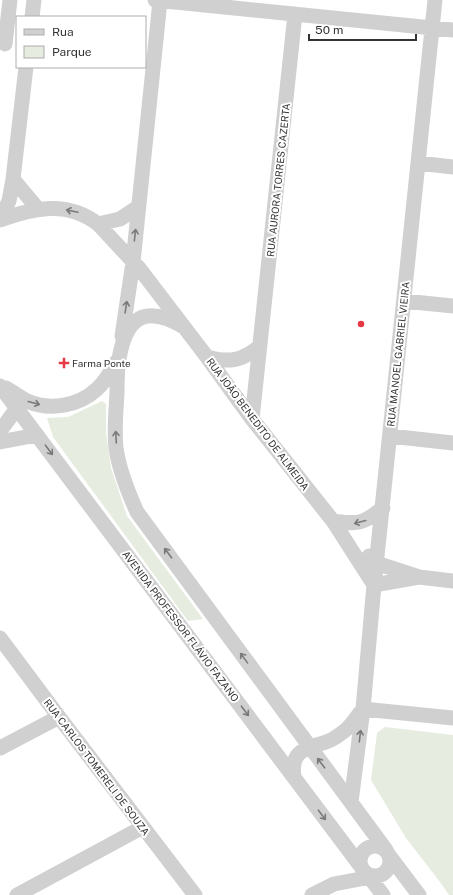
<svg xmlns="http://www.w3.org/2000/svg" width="453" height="895" font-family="'Public Sans','Noto Sans KR',sans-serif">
<rect width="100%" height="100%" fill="#fff"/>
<path fill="#e6ecdf" d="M102,401L106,404V432L111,468L127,516L203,619L188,621L53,437L47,418L68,417Z
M385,727L453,735V895H449L440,882L406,838L371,780L377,733Z"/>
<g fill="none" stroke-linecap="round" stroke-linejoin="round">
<path stroke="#d0d0d0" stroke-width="15" d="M155,0L453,30
M32,17L34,0
M5,44L10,0
M418,163L453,167
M13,179L38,209
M0,219L9,201L13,179L26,67
M0,220C33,208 67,200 98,224L139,268L207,357L252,419L333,521L374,585L419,577
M98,224L120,219L138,207
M404,301L453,306
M184,327C145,304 126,317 119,359C117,370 117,382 117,393C116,411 114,430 116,448C119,470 128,492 137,512L386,850
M122,336L133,262L160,1
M207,357C229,363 242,361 260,346
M0,386L362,868
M6,388C13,392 20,397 27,401C50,411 79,406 97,389C106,381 111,371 117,361
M252,419L295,14
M0,431L17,408
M390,436L453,443
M0,442L37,435
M333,521C359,524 361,525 383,508
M369,556L376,563L419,577L453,581
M0,638L59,717L195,895
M363,709L453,718
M0,748L59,717
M294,777C290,750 306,749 326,742C332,740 338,736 343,732C351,727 357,716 363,709
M351,802L363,709L374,585L435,0
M360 861a15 15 0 1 1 30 0a15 15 0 1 1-30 0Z
M388,854L419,895
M367,874L383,895
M17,895L143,827
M312,895L334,884L376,876"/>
</g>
<defs><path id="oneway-shaft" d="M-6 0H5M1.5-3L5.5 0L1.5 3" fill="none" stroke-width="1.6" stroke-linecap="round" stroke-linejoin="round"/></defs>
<g stroke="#7a7a7a">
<use href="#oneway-shaft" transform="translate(72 211) rotate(-168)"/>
<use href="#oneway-shaft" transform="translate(135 235) rotate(-84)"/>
<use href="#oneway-shaft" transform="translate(126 307) rotate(-81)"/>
<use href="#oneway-shaft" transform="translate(34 403) rotate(15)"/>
<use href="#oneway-shaft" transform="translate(116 437) rotate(-93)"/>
<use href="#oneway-shaft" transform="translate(49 450) rotate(53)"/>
<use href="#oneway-shaft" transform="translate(360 522) rotate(165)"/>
<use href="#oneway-shaft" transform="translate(168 553) rotate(-127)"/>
<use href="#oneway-shaft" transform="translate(244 658) rotate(-126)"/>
<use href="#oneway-shaft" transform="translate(245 711) rotate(53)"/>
<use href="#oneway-shaft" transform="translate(360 736) rotate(-83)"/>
<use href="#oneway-shaft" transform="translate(321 763) rotate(-127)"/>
<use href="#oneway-shaft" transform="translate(322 815) rotate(53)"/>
</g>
<g fill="#e63946" stroke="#fff" stroke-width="1.5">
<circle cx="361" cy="324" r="4"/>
<path d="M62 357h4v4h4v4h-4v4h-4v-4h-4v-4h4z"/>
</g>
<g text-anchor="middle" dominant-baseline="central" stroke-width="4" stroke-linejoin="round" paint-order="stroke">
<g font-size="10" fill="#333" stroke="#fff">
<text transform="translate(278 180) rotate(-84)">RUA AURORA TORRES CAZERTA</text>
<text transform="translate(398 354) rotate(-84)">RUA MANOEL GABRIEL VIEIRA</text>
<text transform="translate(258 424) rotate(53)">RUA JOÃO BENEDITO DE ALMEIDA</text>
<text transform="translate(181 626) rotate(53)">AVENIDA PROFESSOR FLÁVIO FAZANO</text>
<text transform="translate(97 767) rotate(53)">RUA CARLOS TOMERELI DE SOUZA</text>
</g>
<g font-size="10" fill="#333" stroke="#fff" text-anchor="start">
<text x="369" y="324">ㅤ</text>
<text x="72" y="363">Farma Ponte</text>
</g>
</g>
<rect x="16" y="16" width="130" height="52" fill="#ffffff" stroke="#adadad"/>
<rect x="24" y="29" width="20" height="6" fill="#d0d0d0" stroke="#adadad"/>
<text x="52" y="36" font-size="12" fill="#333333">Rua</text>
<rect x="24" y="46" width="20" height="12" fill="#e6ecdf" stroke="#adadad"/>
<text x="52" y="56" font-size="12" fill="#333333">Parque</text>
<path d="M309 34v6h107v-6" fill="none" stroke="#333333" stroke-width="2"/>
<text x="315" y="34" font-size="12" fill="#333333" stroke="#ffffff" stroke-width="3" paint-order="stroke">50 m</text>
</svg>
